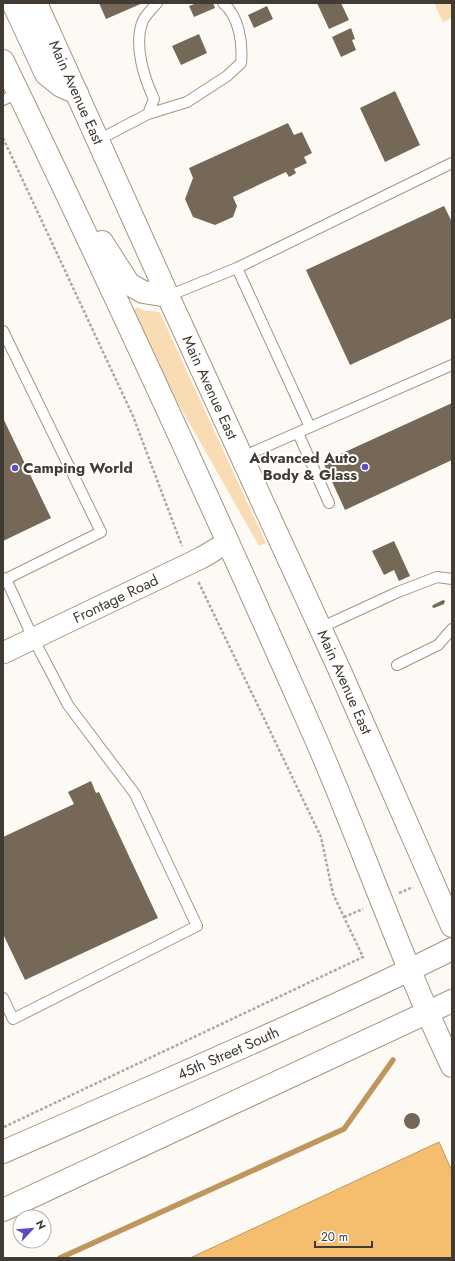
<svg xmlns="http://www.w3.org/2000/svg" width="455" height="1261" font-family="Jost,sans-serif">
<rect width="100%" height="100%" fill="#fdfaf6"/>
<path fill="#fadcb4" d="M434,3H452V18L443,22Z
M137,307L143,310L159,312L161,315L266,543L259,546L169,387L133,311Z"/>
<path fill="#f5be6e" stroke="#bf975c" d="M439,1142L452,1171V1258H190Z"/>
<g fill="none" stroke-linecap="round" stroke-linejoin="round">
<path stroke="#bf975c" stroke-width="5.5" d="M60,1258L344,1129L393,1060"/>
</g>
<path fill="#766856" d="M99,3H143L106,19Z
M197,3H213L215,8L194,17L189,6Z
M317,3H341L349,20L329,29Z
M267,6L273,19L254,28L248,15Z
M351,28L355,39L352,40L356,50L341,57L332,37Z
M199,34L207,53L181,65L172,46Z
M395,91L420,145L385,162L360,108Z
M288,123L294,135L302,132L312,153L304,157L307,163L294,169L296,173L289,177L286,172L233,197L237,206L233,217L215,225L193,217L185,199L193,178L189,168Z
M444,206L452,222V318L350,365L306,270Z
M452,403V460L345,510L323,462Z
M3,418L51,518L3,541Z
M394,541L410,576L399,581L394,570L384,575L372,551Z
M443,600L445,601L444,604L434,608L432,607L433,605Z
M91,781L96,793L99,792L158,918L25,980L3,934V837L74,804L68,792Z
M404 1121a8 8 0 1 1 16 0a8 8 0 1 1-16 0Z"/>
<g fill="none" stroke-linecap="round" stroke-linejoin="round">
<g stroke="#a49581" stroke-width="12">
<path id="lane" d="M3,100L19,93
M148,114L154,99C144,78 134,46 142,23C144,16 152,9 157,3
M98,140L148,114L187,102L227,76L241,63C243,43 239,16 223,3
M237,268L310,427
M168,296L237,268L452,163
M3,331L101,532L6,579
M298,433L329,503
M242,457L452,365
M3,578L6,579L33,638L68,705L135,794L197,926L13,1019L3,998
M320,628L398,592L437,577L452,579
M397,665L438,645L452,629"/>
</g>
<g stroke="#a49581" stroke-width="23">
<g id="street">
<path id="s1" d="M3,653L201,558L228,542"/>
</g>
</g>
<g stroke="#a49581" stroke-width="24">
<g id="primary">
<path d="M13,3L46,74L61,86L77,93"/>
<path id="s2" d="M36,3L168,296L340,671L452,926"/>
<path d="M3,61C112,286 217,515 318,744C364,851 402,961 452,1066"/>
<path d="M102,242L129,284L143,292L168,296"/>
<path id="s3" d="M3,1152C153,1086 305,1022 452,949"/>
<path d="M3,1210L452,1001"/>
</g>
</g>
<path stroke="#aca8a2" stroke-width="2.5" stroke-dasharray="3 2" stroke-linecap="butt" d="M3,138L133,416L182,546
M399,893L413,887
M344,917L363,909
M4,1127L363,957L333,894L321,837L198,581"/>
<use href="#lane" stroke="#fff" stroke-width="10"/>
<use href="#street" stroke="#fff" stroke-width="21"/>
<use href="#primary" stroke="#fff" stroke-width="22"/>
</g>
<g fill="#5e4ac3" stroke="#fff" stroke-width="1.5">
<circle cx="365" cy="467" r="4"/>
<circle cx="15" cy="468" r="4"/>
</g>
<g text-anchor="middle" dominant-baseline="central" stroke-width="4" stroke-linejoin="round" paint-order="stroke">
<g font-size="15" fill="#413b33" stroke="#fff">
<text stroke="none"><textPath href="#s2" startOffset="98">Main Avenue East</textPath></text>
<text stroke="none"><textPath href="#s2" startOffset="422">Main Avenue East</textPath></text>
<text stroke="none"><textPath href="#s1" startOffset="125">Frontage Road</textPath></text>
<text stroke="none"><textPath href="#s2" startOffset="746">Main Avenue East</textPath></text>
<text stroke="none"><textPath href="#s3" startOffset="246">45th Street South</textPath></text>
</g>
<g font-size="15" font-weight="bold" fill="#413b33" stroke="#fff" text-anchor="end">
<text x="357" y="458">Advanced Auto<tspan x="357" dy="17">Body &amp; Glass</tspan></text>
<text x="23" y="468" text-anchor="start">Camping World</text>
</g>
</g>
<rect width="455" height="1261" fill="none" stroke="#413b33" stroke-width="8"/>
<g transform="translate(32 1229) rotate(64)"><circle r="19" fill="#ffffff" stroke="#b3b1ad"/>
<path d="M0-3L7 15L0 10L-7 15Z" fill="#5e4ac3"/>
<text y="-6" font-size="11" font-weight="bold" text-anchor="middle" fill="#413b33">N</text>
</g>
<path d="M315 1241v6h57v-6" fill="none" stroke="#413b33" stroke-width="2"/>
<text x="321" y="1241" font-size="12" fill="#413b33" stroke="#ffffff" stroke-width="3" paint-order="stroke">20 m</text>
</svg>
